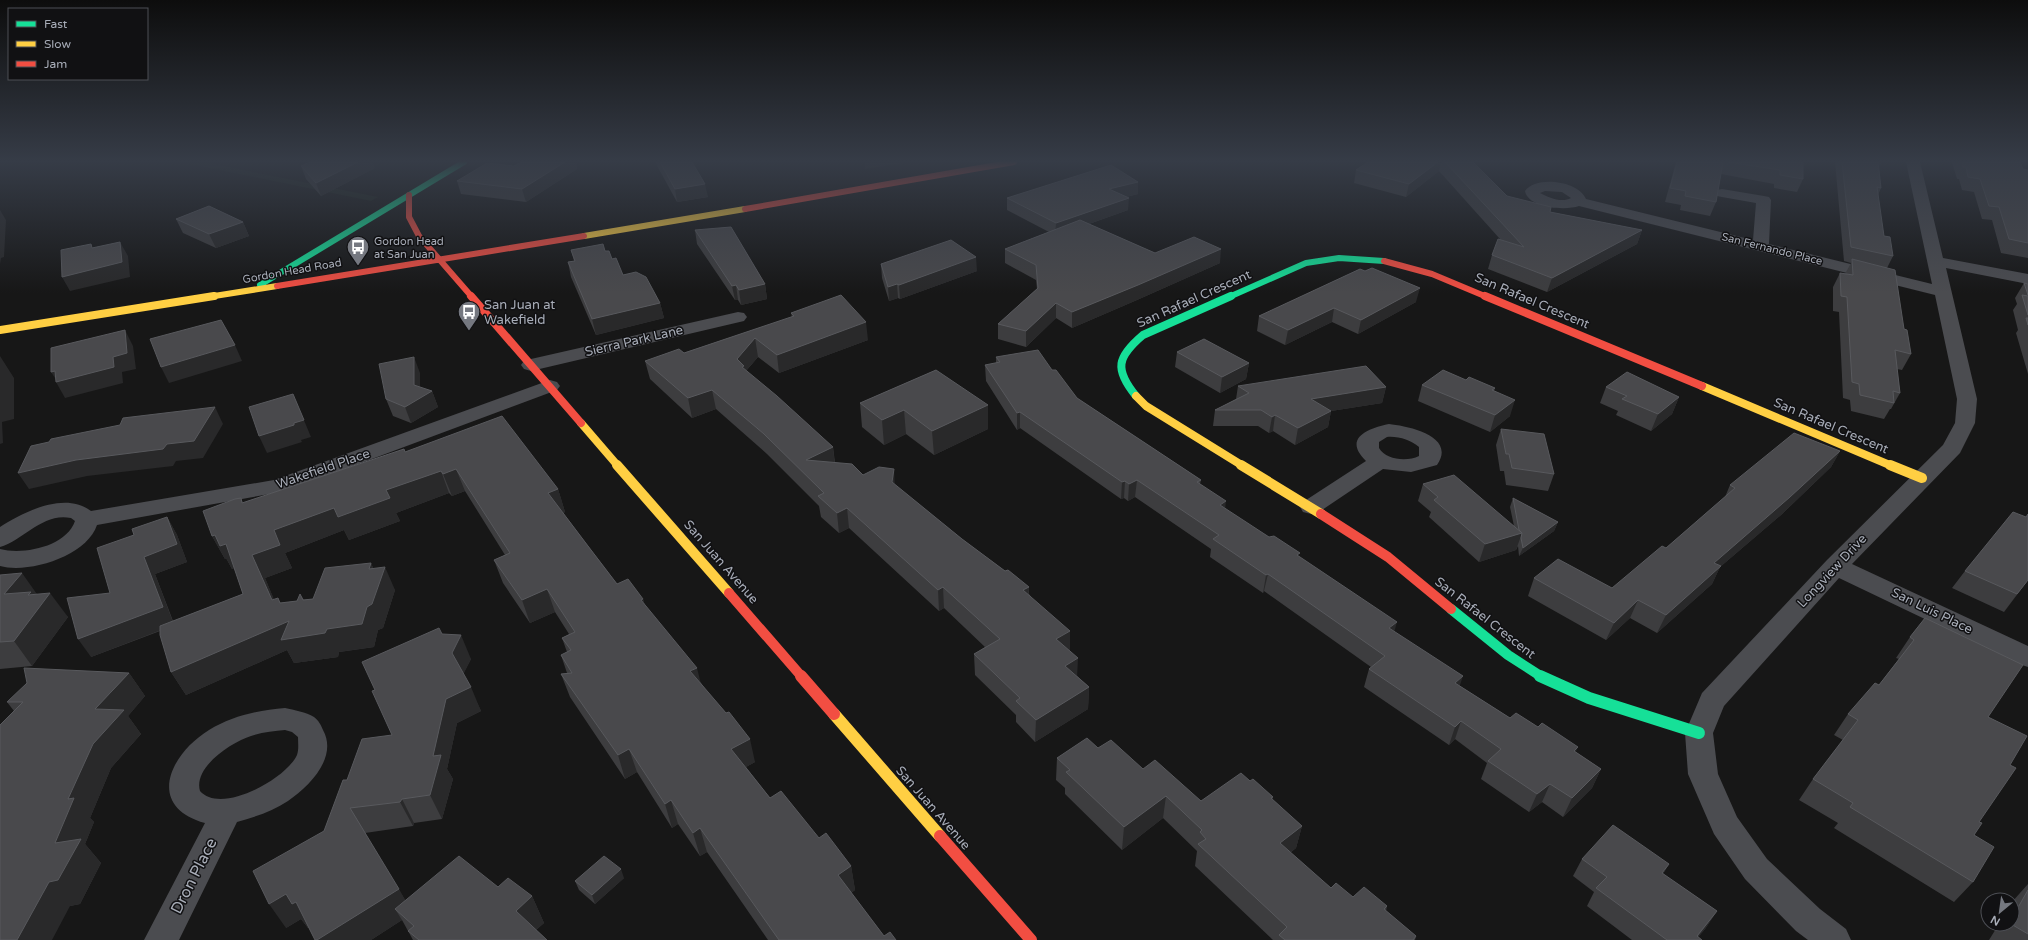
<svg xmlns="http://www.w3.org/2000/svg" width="2028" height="940" font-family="'Varela Round',sans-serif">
<rect width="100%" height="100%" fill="#171717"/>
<path fill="#1d241e" d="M180,162H203L378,197L371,201Z"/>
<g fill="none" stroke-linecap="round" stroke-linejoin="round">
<path fill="#4b4c50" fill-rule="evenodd" d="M1906,162H1920L1943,258L2028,274V284L1946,268L1977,399L1975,423L1960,453L1852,564L2028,646V667L2019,664L1839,578L1724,706L1713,733L1718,774L1737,817L1767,859L1820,909L1846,929L1851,940H1808L1796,931L1745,879L1714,834L1688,774L1685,733L1702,693L1827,560L1943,445L1955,423L1957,399L1935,295L1579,206C1565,211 1528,208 1525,191C1536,175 1579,181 1586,199L1753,240L1756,203L1722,197L1717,196L1715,193L1717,190L1722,189L1764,196L1769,197L1771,200L1769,244L1932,284ZM1545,191L1562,192L1571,198C1562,203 1549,198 1540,193Z
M738,312L744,313L747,317L744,321L531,371L524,369L521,365L524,361L531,359Z
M550,380L557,382L560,386L557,390L286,491L97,525C87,556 29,574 0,566V549C23,555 66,547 75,521L71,518C43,512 24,540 0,547V527C23,512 65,491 91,511L274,480Z
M1389,424C1408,426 1457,436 1437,465L1411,472L1383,469L1319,512L1311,514L1303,512L1300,507L1303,502L1366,461C1342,438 1369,428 1389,424ZM1387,437C1398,436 1411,440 1419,447V456C1407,462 1386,460 1379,448V442Z
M285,708C294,710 306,712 314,717C319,721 321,725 323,730C338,757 310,786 288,801C273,811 255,817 237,822L179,940H144L205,823C145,806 170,754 209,730C232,716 259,710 285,708ZM285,730L292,732L298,737C298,743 299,749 297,755C286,779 221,815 200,791C193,767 232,742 251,736C262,732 274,731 285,730Z"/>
<path stroke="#16e098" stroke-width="6" d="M260,285L464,162
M1229,297L1306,263L1339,258L1384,261"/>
<path stroke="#16e098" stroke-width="8" d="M1136,396C1114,369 1117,357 1143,335L1231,296"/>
<path stroke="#16e098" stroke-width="10" d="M1451,609L1508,655L1542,677"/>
<path stroke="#16e098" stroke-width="12" d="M1540,676L1589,698L1699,733"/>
<path stroke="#ffcf43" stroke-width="6" d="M584,236L745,209
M208,297L277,286"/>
<path stroke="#ffcf43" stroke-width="8" d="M0,330L214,296
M1702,386L1892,466
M1136,396L1146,406L1243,466
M581,423L618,466"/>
<path stroke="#ffcf43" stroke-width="10" d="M617,465L729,593
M1241,465L1321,514
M1890,465L1922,478"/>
<path stroke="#ffcf43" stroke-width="12" d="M834,714L940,836"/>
<path stroke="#f24e42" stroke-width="6" d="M409,195V217L419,236L472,297
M745,209L1014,162
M1384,261L1432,274L1487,297
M277,286L584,236"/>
<path stroke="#f24e42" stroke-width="8" d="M471,296L581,423
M1485,296L1702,386"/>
<path stroke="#f24e42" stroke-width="10" d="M1321,514L1388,557L1451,609
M729,593L802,677"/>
<path stroke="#f24e42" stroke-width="12" d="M801,676L834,714
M940,836L1031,940"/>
</g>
<path fill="#3d3d3f" d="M521,162H576L577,169L526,202L461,194L457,181L514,166Z
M655,162H692L708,197L677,202Z
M1368,162H1473L1507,196L1550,212L1642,230L1637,244L1547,292L1488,269L1492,255L1500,239L1439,171L1406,197L1354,183L1356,170Z
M1676,162H1803V179L1797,192L1774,188V184L1721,174L1716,202L1710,216L1680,210L1681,205L1665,202Z
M1835,162H1881L1879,167L1881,188L1878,195L1884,236L1893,256L1887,268L1911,354L1902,370L1897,369L1900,393L1891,409H1890L1884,419L1851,411L1850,400L1843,398L1839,312L1833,311V287L1840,273L1845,274L1851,263L1844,261Z
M1952,162H2020L2023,169L2028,170V258L2001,253L1992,220L1982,219L1974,192L1962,190L1959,179H1957Z
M301,166L375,168L321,196L306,179Z
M1138,182V194L1126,197L1128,210L1089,224L1155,253L1220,263L1137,300L1072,328L1056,318L1026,347L998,339V324L1037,289L1036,280L1005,263V249L1049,232L1007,210V198Z
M176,219L243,222L249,236L216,248L183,233Z
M695,230L765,284L767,299L741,305L738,300H735L697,244Z
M571,250L605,251L612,259L623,275L660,303L664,318L596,335L571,277L568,262L574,261Z
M881,264L977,271L900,299L898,298L889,301L882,278Z
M1360,269L1416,302L1358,334L1332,322L1285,345L1257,331L1259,316Z
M2024,283L2028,284V374L2016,333L2018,330L2013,310L2017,304L2015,298Z
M791,313L868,340L779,373L758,357L746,371L833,447L835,463L863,475L895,485L962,539L1005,571L1029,587V594L1070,651L1077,676L1089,687L1088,709L1035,742L1016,722V715L975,675L974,654L985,647L944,608L939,611L849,528L839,533L821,517L819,506L767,454L716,409L692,418L650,379L645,361L684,353L792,317Z
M1177,352L1249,363L1246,379L1220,393L1175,367Z
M996,357L1052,370L1077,398L1201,480L1200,484L1225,509L1299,557L1394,632L1460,686L1510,718L1576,752L1601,769L1592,788L1563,817L1542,802L1529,812L1481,779L1487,763L1455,739L1449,745L1364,687L1369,669L1371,667L1264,591L1263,593L1210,557L1211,549L1135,497L1128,501L1124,498L1121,499L1020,428L1017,430L986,381L985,365L996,363Z
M936,370L988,429L934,455L906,434L884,445L862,427L860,403Z
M420,373V387L432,391L438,407L411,423L393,416L386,399Z
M1466,380L1495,388L1494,391L1510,416L1490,432L1418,401L1422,385Z
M1238,386L1386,387L1382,403L1331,411L1328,427L1295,445L1273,431L1269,433L1258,426H1213L1215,410L1236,399Z
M1606,387L1679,397L1672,414L1651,431L1616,415L1618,411L1600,403Z
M1501,429L1554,474L1548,491L1506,485L1504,471H1500L1496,445Z
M1840,451L1831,467L1781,515L1720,567L1712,584L1657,633L1630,618L1606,640L1528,596L1534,578L1612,588L1666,548L1725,497L1730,485Z
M405,452L558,489L565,512L563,513L617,584L643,599L645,606L701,683L755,762L746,767L770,798L819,838L851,866L855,890L851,893L884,936L896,940H768L707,852L700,856L678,824L672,828L637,772L625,779L570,697L561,674L567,673L561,655L567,652L562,638L569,634L555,612L530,623L503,583L494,560L505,555L465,491L452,496L449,493L396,513L400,521L349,540L344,530L285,553L292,568L265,578L274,600L281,603L297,601L300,594L304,600L313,599L371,563L373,568L395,590L383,628L378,630L374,647L339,652L338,657L294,663L287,650L186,695L171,672L160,631L91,657L110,593L134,535L167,517L177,535L187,562L155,574L173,621L243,594L234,568L232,569L226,558L225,559L212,536L241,498L243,503Z
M1423,484L1514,526L1510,507L1513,498L1558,522L1554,531L1519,556L1518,546L1516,550L1479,562L1429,517L1431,512L1418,501Z
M2026,517L2028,580L2004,612L1952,588L1965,571Z
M0,575L37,594L68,617L32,666L0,669Z
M1925,618L1988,717L2010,765L1979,822L1974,835L1973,882L1954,902L1834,828L1838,823L1799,800L1813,779L1843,740L1834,735L1848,714L1879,685L1899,659L1896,658L1910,637Z
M442,634L471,659L463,674L481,711L457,723L447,769L453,779L442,819L414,823L413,826L365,833L405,900L498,887L532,896L544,923L536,930L547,940H413L402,920L371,940L309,928H308L301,919L286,928L324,831L347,780L392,735Z
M129,673L145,696L128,716L141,734L111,768L90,818L94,822L85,844L101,863L80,904L70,906L14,711L7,702Z
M1098,748L1143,769L1201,801L1250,781L1273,797L1272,800L1302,826L1296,848L1290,853L1331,888L1353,897L1387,906L1386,911L1416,936L1415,940H1273L1195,866L1197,851L1163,818L1122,850L1065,794V788L1056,780L1057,758Z
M1582,859L1669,864L1663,874L1717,911L1705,929L1698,937L1702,940H1632L1587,906L1594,892L1573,876Z
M624,878L595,904L579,890L575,881Z
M2028,884V940H1989L1999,924H2012V902Z"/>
<path fill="#29292a" d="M358,162H373L375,168L321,196L316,183Z
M563,162H576L577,169L526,202L522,189Z
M865,162H910L865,169Z
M1438,162H1441L1439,171L1406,197L1409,184Z
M1877,162H1881L1876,172Z
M1138,182V194L1109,201V189Z
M705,184L708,197L677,202L675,189Z
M1129,198L1128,210L1055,236L1056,223Z
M0,210L6,220L4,257L1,258L0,264Z
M243,222L249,236L216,248L209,234Z
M1642,230L1637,244L1547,292L1552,278Z
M120,242L128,256L130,277L70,291L62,277Z
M1221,249L1220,263L1137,300L1072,328V312Z
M976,257L977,271L900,299L899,285Z
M765,284L767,299L741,305L739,290Z
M897,284L898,298L889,301L888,287Z
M736,285L738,300H735L732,286Z
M1420,288L1416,302L1358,334L1361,320Z
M660,303L664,318L596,335L592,319Z
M1056,303V318L1026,347V331Z
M1334,308L1332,322L1285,345L1288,330Z
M866,322L868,340L779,373L777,355Z
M125,330L133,346L136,369L122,372L123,383L65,398L56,382L57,381L51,372L113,357Z
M755,338L758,357L745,372L737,359Z
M235,345L242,361L169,383L161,367Z
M0,356L14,378V419L2,422L3,443L0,444Z
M414,357L420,373V398L432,391L438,407L411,423L405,407L414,385Z
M1249,363L1246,379L1220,393L1222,377Z
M1386,387L1382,403L1331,411L1328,427L1295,445L1298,428L1311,399Z
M712,390L716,409L692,418L688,398Z
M293,394L311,437L301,440L302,442L267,453L259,436L294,423Z
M1679,397L1672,414L1651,431L1658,414Z
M1515,400L1510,416L1490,432L1495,415Z
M988,405V429L934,455L932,431Z
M215,407L223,424L203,458L176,461L173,466L87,476L29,489L18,473L76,460L167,444Z
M904,410L906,434L884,445L882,420Z
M1020,412V428L1017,430V413Z
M1275,415L1273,431L1269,433L1272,417Z
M833,447L835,467L806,460Z
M1840,451L1831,467L1781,515L1720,567L1712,584L1657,633L1666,615L1714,563Z
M456,469L465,491L452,496L443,474Z
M894,469L895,489L892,482Z
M441,471L449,493L396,513L400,521L349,540L344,530L285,553L292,568L265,578L284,623L289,621L327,629L369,569L371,563L379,582L385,567L395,590L383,628L378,630L374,647L339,652L338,657L294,663L287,650L186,695L171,672L272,600L252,555L274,530L334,508L386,490Z
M1137,480L1135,497L1128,501L1129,484Z
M1125,481L1124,498L1121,499L1122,482Z
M558,489L565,512L555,516L548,493Z
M1226,501L1224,519L1220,505Z
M847,508L849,528L839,533L837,513Z
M167,517L177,535L187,562L155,574L174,625L91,657L78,639L144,557Z
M1558,522L1554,531L1519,556L1523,548Z
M1522,533L1516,550L1479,562L1485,544Z
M215,535L226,544L239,567L232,569L226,558L225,559L212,536Z
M22,573L39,597L50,593L68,617L32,666L14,641L4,594Z
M1268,574L1264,591L1263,593L1266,575Z
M943,587L944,608L939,611L938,590Z
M1029,587L1028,608L1023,590Z
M547,589L555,612L530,623L522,600Z
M643,599L650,622L641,600Z
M1638,600L1630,618L1606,640L1614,623Z
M1397,622L1392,640L1389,628Z
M1070,631V652L1056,639Z
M461,635L471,659L462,677L452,653Z
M1078,658L1077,679L1065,666Z
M697,668L703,692L690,671Z
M129,673L145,696L128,716L141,734L111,768L90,818L94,822L85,844L101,863L80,904L70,906L52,940H17L55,843L95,709Z
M1463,676L1457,694L1455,683Z
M471,687L481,711L457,723L447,769L453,779L442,819L430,795L433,756L446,699Z
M1089,687L1088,709L1035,742L1036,720Z
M1461,721L1455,739L1449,745L1455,727Z
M750,739L755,762L737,772L731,749Z
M1578,747L1570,765L1574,751Z
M629,749L637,772L625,779L618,755Z
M1601,769L1592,788L1563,817L1572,798Z
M1550,784L1542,802L1529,812L1537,794Z
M1166,796L1163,818L1122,850L1124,827Z
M402,799L414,823L413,826L400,802Z
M671,800L678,824L672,828L665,804Z
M1302,826L1296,848L1274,865L1280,843Z
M700,828L707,852L700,856L693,833Z
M1669,864L1658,882L1662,873Z
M851,866L855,890L842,899L838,875Z
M621,869L624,878L595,904L592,895Z
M399,889L413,914L395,909L402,920L371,940H317Z
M286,894L296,902L312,926L308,928L301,919L286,928L269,904Z
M532,896L544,923L528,937L516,911Z
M1717,911L1705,929L1696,940H1695Z"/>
<path fill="#49494c" stroke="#58595d" d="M310,162H358L316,183L301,166Z
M521,162H565L522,189L457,181L487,163L514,166Z
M660,162H692L705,184L675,189Z
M1368,162H1438L1409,184L1356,170Z
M1445,162H1473L1507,196L1551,207L1550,212L1642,230L1552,278L1492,255L1498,239L1524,247Z
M1677,162H1723L1716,202L1685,196L1686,191L1670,188Z
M1728,162H1803V179L1780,175V170Z
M1842,162H1878L1881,188L1877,187L1884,236L1890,237L1893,256L1851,247Z
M1962,162H2020L2023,169L2028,170V243L2009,239L1999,207L1989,206L1980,179L1968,177L1966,167H1963Z
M1111,165L1138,182L1109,189L1129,198L1056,223L1007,198Z
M209,206L243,222L209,234L176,219Z
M1080,220L1155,253L1194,237L1221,249L1138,285L1072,312L1056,303L1026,331L998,324L1038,288L1036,265L1005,249Z
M731,227L765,284L739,290L736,285L732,286L695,230Z
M951,240L976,257L899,285L897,284L888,287L881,264Z
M120,242L122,262L62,277L61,250L91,244L92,248Z
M603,244L605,251H609L612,259L616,258L623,275L636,272L646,277L660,303L592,319L568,262L575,261L571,250Z
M1852,259L1895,270L1904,329L1907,330L1911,354L1895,350L1900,393L1893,391L1894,403L1860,395L1859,384L1852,382L1847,297L1841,296L1840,273L1853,275Z
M1372,268L1420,288L1361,320L1334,308L1288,330L1259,316L1360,269L1365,271Z
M2024,283L2028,284V295Z
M841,295L866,322L777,355L755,338L737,359L744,366L742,367L777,396L833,447L806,460L852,464L863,475L879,467L894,469L892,482L962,539L1005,571L1008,570L1029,587L1023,590L1070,631L1056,639L1078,658L1065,666L1089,687L1036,720L1016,701L1020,698L974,654L1000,639L943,587L938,590L847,508L837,513L818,496L824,493L764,434L712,390L688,398L645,361L679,349L684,353L794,316L791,313Z
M2022,295L2028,296V315Z
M2026,318H2028V325Z
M221,320L235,345L161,367L150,339Z
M125,330L127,353L113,357L114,367L56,382L55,371L51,372V348Z
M1204,339L1249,363L1222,377L1177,352Z
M1038,350L1052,370H1056L1077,398L1201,480L1197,482L1226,501L1220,505L1269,537L1274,536L1300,553L1297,555L1397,622L1389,628L1463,676L1455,683L1510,718L1516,713L1538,727L1542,723L1578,747L1574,751L1601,769L1572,798L1550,784L1537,794L1488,761L1501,749L1461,721L1455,727L1369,669L1385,656L1268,574L1266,575L1213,539L1219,535L1137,480L1129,484L1125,481L1122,482L1020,412L1017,413L985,365L1000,362L996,357Z
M414,357V385L432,391L405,407L386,399L379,364Z
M1366,366L1386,387L1311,399L1331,411L1298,428L1275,415L1272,417L1261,410H1215L1249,393L1238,386Z
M936,370L988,405L932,431L904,410L882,420L860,403Z
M1443,370L1466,380L1469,377L1495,388L1492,390L1515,400L1495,415L1422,385Z
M1627,372L1679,397L1658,414L1622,399L1627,396L1606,387Z
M293,394L304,420L294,423V425L259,436L249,407Z
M215,407L194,441L167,444L163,449L76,460L18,473L31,446L49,442L51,439L120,425L123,418Z
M502,416L558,489L548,493L588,546L617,584L628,579L643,599L641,600L697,668L690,671L726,713L729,712L750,739L731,749L770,798L781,791L819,838L826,833L851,866L838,875L884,936L890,932L896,940H779L700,828L693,833L671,800L665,804L629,749L618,755L561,674L572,673L561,655L571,650L562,638L575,632L547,589L522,600L494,560L510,553L456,469L443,474L441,471L386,490L390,498L338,517L334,508L274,530L280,545L252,555L272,600L278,598L280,603L297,601L300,594L303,600L313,599L325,568L371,563L369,569L385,567L372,604L367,607L362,624L327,629L325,633L281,640L289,621L171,672L160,635V626L243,594L226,544L220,546L215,535L212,536L203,511L235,499L241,498L242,503L404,449L405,452Z
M1501,429L1544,434L1554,474L1512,468L1509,454H1506Z
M1794,433L1840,451L1790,497L1714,563L1721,566L1666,615L1638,600L1614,623L1534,578L1558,559L1612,588L1662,546L1666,548L1735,488L1730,485Z
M1454,475L1522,533L1485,544L1434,500L1438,497L1423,484Z
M1513,498L1558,522L1523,548L1521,538L1522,533L1519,530Z
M2013,512L2026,517L2028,514V580L2017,594L1965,571Z
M167,517L177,544L144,557L163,607L78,639L67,598L110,593L97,548L134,535L132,529Z
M22,573L4,594L31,592L28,595L50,593L14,641L0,642V575Z
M1925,618L2023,665L1988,717L2027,736L2010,765L2016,768L1979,822L1982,823L1974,835L1994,847L1973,882L1850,807L1853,803L1813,779L1858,720L1848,714L1875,683L1879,685L1914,640L1910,637Z
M439,628L442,634L461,635L452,653L471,687L446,699L433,756L441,755L430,795L402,799L400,802L350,808L399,889L317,940H315L296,902L292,904L286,894L269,904L253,871L324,831L343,780H347L362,739L392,735L372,691L375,690L362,662Z
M24,668L129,673L95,709L124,710L93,744L68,799L74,798L55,843L81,839L58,880L49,882L17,940H0V725L23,702H7L27,683Z
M1087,738L1098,748L1111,740L1143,769L1155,760L1201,801L1241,773L1250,781L1253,779L1273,797L1271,798L1302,826L1280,843L1331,888L1336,883L1353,897L1364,887L1387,906L1384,909L1416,936L1413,940H1285L1279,935L1287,927L1198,844L1206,839L1200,832L1202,830L1166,796L1124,827L1066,772L1070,770L1057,758Z
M1613,825L1669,864L1662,873L1717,911L1697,936L1702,940H1667L1596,888L1607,877L1582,859Z
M459,856L498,887L508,878L532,896L516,911L547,940H419L408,931L414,926L395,909Z
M604,856L621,869L592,895L575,881Z
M2028,890V934L2011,924H2012V918Z"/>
<linearGradient id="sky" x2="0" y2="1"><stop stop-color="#0d0d0d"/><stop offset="0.55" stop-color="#363c47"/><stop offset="1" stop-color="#363c47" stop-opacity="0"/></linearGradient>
<rect width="2028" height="293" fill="url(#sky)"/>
<defs>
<g id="bus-pin" transform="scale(1.15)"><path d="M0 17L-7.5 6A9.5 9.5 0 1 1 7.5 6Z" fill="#757880" stroke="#111113"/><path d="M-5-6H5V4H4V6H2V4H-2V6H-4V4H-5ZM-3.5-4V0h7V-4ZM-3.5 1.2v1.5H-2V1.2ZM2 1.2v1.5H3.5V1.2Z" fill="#fff"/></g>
</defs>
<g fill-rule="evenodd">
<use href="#bus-pin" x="358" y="247"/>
<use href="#bus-pin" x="469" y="312"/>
</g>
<g text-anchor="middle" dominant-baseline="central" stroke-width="3" stroke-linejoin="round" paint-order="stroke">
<g font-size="11" fill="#a8adb8" stroke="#111113" text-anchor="start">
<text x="374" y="241">Gordon Head<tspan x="374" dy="13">at San Juan</tspan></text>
</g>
<g font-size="11" fill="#a8adb8" stroke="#111113">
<text transform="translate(1772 249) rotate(14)">San Fernando Place</text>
<text transform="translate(292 271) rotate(-10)">Gordon Head Road</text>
</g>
<g font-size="13" fill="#a8adb8" stroke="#111113">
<text transform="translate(1194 299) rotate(-24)">San Rafael Crescent</text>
<text transform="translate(1532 301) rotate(23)">San Rafael Crescent</text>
<text transform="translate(634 341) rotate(-13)">Sierra Park Lane</text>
<text transform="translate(1831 426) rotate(23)">San Rafael Crescent</text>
<text transform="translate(323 469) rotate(-19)">Wakefield Place</text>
<text transform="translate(721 562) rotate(49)">San Juan Avenue</text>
<text transform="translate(1832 571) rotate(-47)">Longview Drive</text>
<text transform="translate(1932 611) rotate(26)">San Luis Place</text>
<text transform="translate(1485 618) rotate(38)">San Rafael Crescent</text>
<text transform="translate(933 808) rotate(49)">San Juan Avenue</text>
</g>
<g font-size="13" fill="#a8adb8" stroke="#111113" text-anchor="start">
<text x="484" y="305">San Juan at<tspan x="484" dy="15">Wakefield</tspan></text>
</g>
<g font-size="16" fill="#a8adb8" stroke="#111113">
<text transform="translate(194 876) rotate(-63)">Dron Place</text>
</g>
</g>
<rect x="8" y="8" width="140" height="72" fill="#111113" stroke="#4d4f55"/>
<rect x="16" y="21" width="20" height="6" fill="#16e098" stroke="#4d4f55"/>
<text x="44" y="28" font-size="12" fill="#a8adb8">Fast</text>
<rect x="16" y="41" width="20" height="6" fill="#ffcf43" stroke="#4d4f55"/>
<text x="44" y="48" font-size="12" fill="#a8adb8">Slow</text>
<rect x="16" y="61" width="20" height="6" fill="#f24e42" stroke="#4d4f55"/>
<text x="44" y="68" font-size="12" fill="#a8adb8">Jam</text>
<g transform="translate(2000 912) rotate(209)"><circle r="19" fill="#111113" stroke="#4d4f55"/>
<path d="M0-3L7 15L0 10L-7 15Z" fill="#757880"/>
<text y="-6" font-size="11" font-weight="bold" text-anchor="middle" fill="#a8adb8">N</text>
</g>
</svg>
